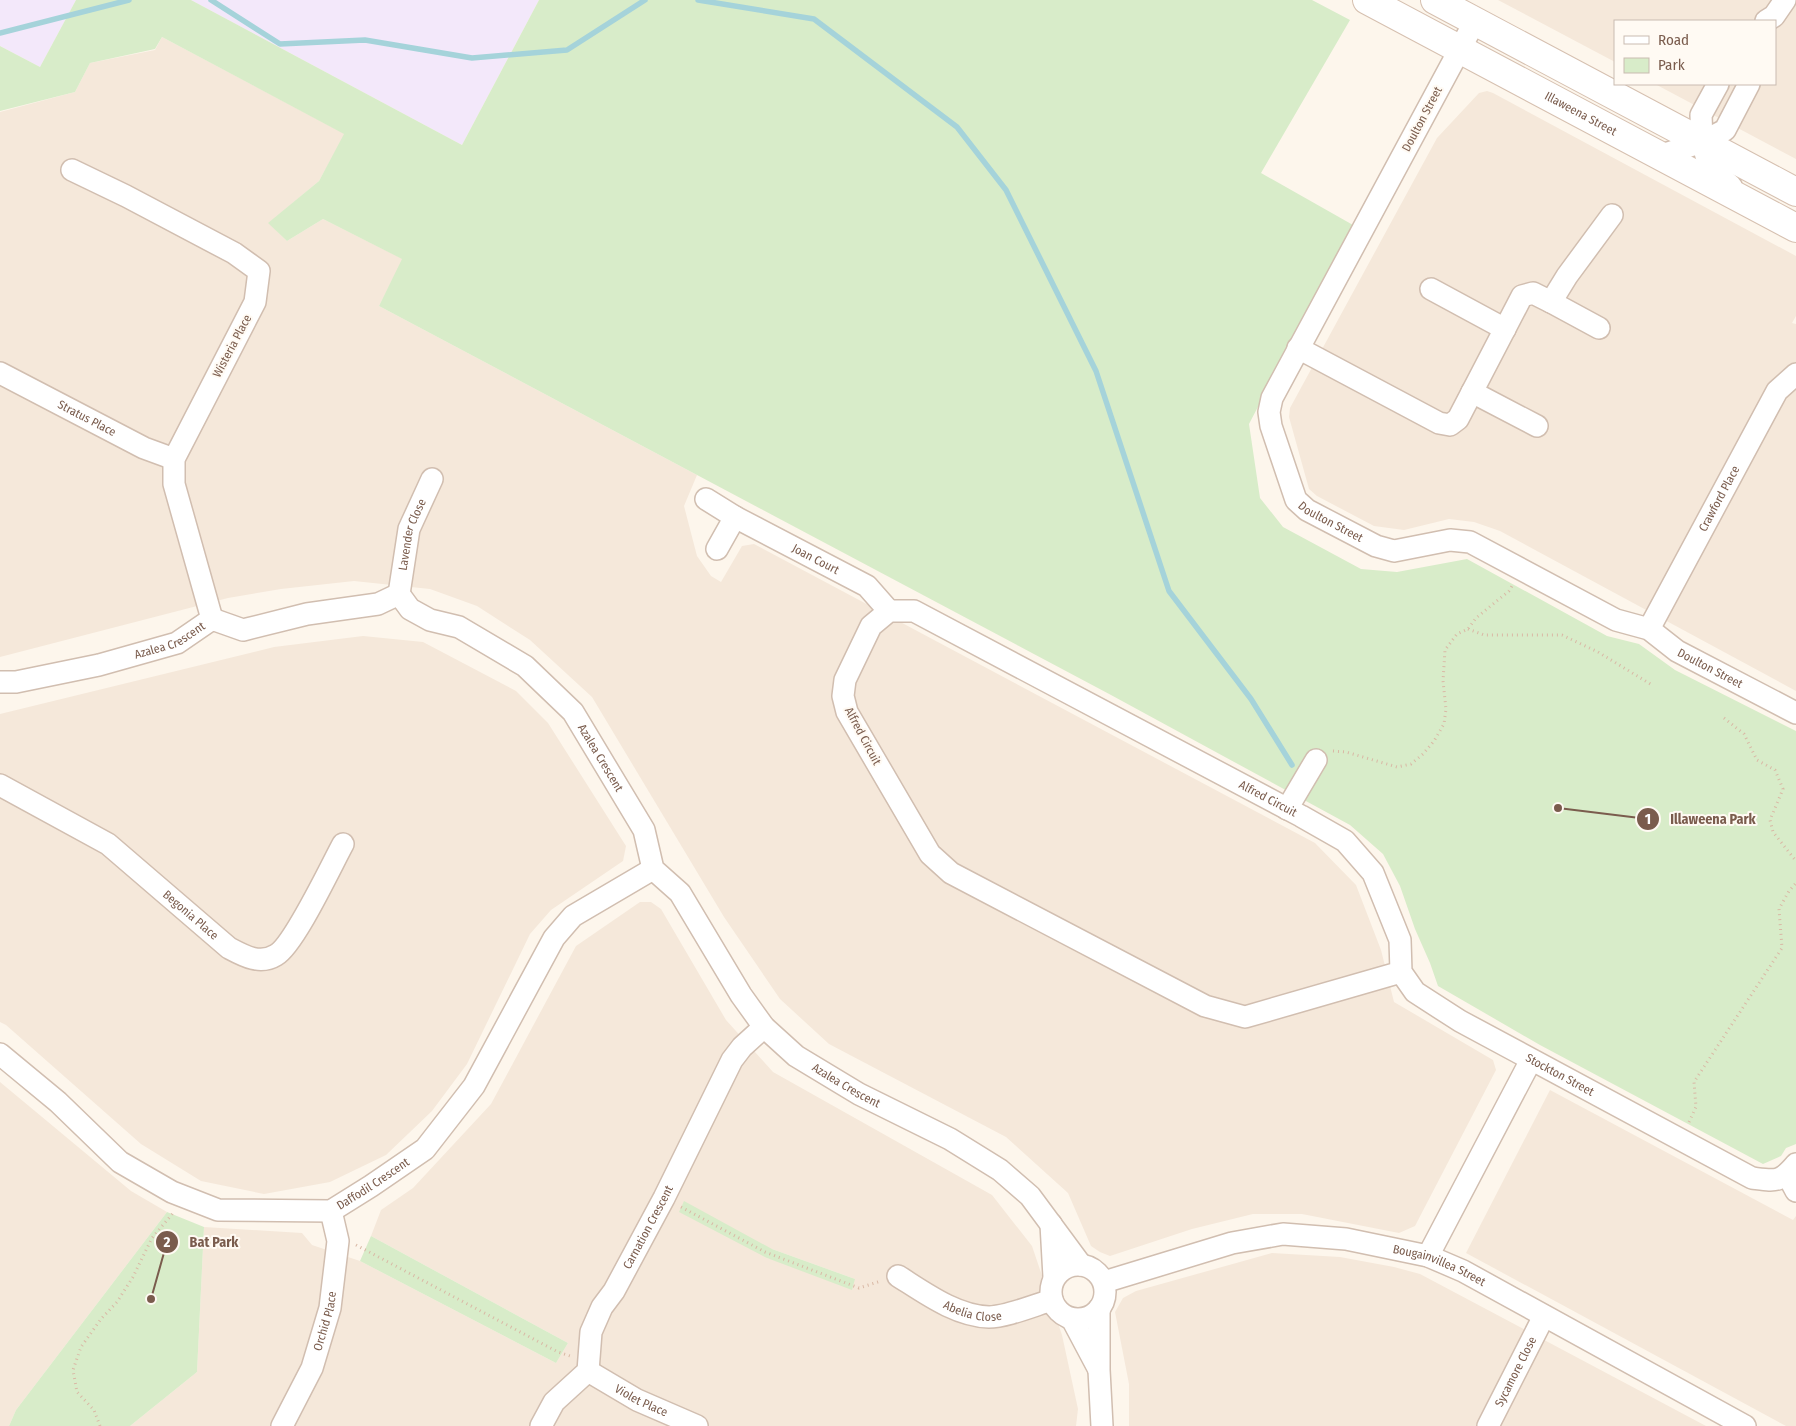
<svg xmlns="http://www.w3.org/2000/svg" width="1796" height="1426" font-family="'Fira Sans Condensed',sans-serif">
<rect width="100%" height="100%" fill="#fdf6ec"/>
<path fill="#f5e8da" fill-rule="evenodd" d="M1498,0H1796V159L1655,84H1775V21H1615V62Z
M162,37L345,134L319,181L269,223L287,241L323,219L403,259L379,306L697,475L684,506L697,556L711,576L721,582L742,546L754,544L1315,843L1356,885L1381,950L1394,1002L1493,1060L1496,1070L1415,1226L1399,1233L1302,1214H1253L1192,1229L1110,1256L1100,1252L1091,1246L1068,1193L1006,1137L829,1044L780,999L724,917L592,697L530,640L477,606L430,589L354,581L281,589L228,598L0,657V112L75,92L90,63L155,50Z
M1487,91L1493,93L1796,256V316L1792,323L1796,324V691L1500,531L1474,522L1449,519L1404,530L1374,526L1317,496L1309,489L1289,417L1290,408L1437,138L1479,93Z
M363,636L423,642L516,691L548,723L626,846L623,861L551,910L530,934L467,1064L432,1111L386,1155L330,1182L264,1194L201,1181L141,1144L6,1025L0,1022V714L274,647Z
M640,902H651L661,909L726,1020L773,1072L992,1195L1032,1246L1062,1335L1078,1409L1076,1426H130L197,1372L204,1227L302,1233L312,1245L360,1261L556,1363L568,1343L371,1236L381,1210L413,1188L491,1104L576,946ZM772,1249L855,1279L767,1258Z
M0,1082L131,1191L167,1212L16,1410L9,1426H0Z
M1550,1090L1793,1220L1796,1216V1426H1786L1466,1253Z
M1272,1253L1340,1257L1394,1267L1420,1274L1706,1426H1129V1384L1115,1312L1123,1298L1136,1291Z"/>
<path fill="#f3e8fa" d="M0,0H76L40,67L0,46Z
M191,0H539L462,145Z"/>
<path fill="#d8ecc9" d="M76,0H191L462,145L539,0H1312L1350,20L1261,173L1353,225L1249,424L1260,498L1283,527L1361,569L1397,572L1467,559L1607,636L1639,644L1675,670L1796,731V1144L1786,1148L1781,1156L1763,1164L1540,1045L1438,986L1430,963L1415,929L1400,886L1383,854L1350,825L1111,695L379,306L402,259L323,219L287,241L268,223L319,181L344,134L162,37L155,49L90,63L75,92L0,111V46L40,67Z
M684,1201L772,1249L855,1279L852,1290L767,1258L679,1212Z
M167,1212L204,1227L197,1372L130,1426H9L16,1410Z
M371,1236L568,1343L556,1363L360,1261Z"/>
<g fill="none" stroke-linecap="round" stroke-linejoin="round">
<path stroke="#a5d3da" stroke-width="5.5" d="M211,0L280,44L365,40L472,58L567,50L645,0
M698,0L814,19L957,127L1006,190L1096,371L1169,591L1251,699L1292,765
M0,33L129,0"/>
<g stroke="#d1beb0" stroke-width="24">
<g id="minor">
<path id="s1" d="M1475,21L1272,398L1269,412L1271,426L1296,500L1307,510L1376,546L1394,551L1450,540L1470,542L1616,620L1649,629L1677,651L1796,713"/>
<path d="M1766,21L1774,16L1785,0"/>
<path d="M1718,84L1701,115L1702,142L1709,166L1731,186"/>
<path d="M1659,156L1702,142L1725,130L1749,84"/>
<path d="M72,170L126,196L234,253L259,271L255,302L174,459V484L212,619"/>
<path d="M1431,289L1505,329"/>
<path d="M1551,302L1599,328"/>
<path d="M1298,348L1439,423L1450,425L1458,419L1522,296L1533,293L1551,302L1567,276L1612,215"/>
<path id="s2" d="M0,373L144,448L174,459"/>
<path d="M1472,392L1537,426"/>
<path d="M706,499L735,517L717,549"/>
<path id="s3" d="M735,517L867,586L889,611"/>
<path id="s4" d="M399,594L409,529L432,479"/>
<path id="s5" d="M1649,629L1777,391L1796,374"/>
<path id="s6" d="M0,682H16L99,665L177,643L212,619L243,630L307,614L378,604L399,594L410,609L430,620L459,627L525,666L573,712L644,830L653,869L680,893L741,995L764,1027L796,1056L859,1094L950,1139L1000,1170L1030,1196L1081,1265"/>
<path id="s7" d="M0,785L108,844L229,948C244,956 260,965 276,955C294,945 331,866 343,844"/>
<path d="M1287,809L1316,760"/>
<path id="s8" d="M1401,972L1245,1017L1205,1006L951,873L930,854L847,712L843,696L845,680L871,626L889,611H914L1301,816L1345,841L1373,873L1400,940L1401,972L1415,992L1460,1021L1752,1178C1776,1181 1780,1183 1796,1164"/>
<path id="s9" d="M0,1054L58,1102L120,1162L172,1192L218,1210L331,1211L371,1186L425,1149L474,1086L554,938L573,916L653,869"/>
<path d="M1787,1174L1796,1191"/>
<path d="M1051,1224L1054,1277"/>
<path d="M1428,1256L1531,1060"/>
<circle cx="1078" cy="1292" r="27"/>
<path id="s10" d="M898,1276C925,1293 956,1316 989,1317C1006,1317 1035,1305 1052,1300"/>
<path id="s11" d="M1104,1282L1232,1243L1283,1234L1346,1239L1428,1256L1463,1271L1745,1426"/>
<path d="M1099,1309V1370L1102,1426"/>
<path d="M1072,1319L1098,1368"/>
<path id="s12" d="M588,1371L637,1400L697,1426"/>
<path id="s13" d="M282,1426L312,1368L330,1308L338,1241L331,1211"/>
<path id="s14" d="M541,1426L554,1402L588,1371L591,1332L602,1307L614,1291L664,1198L732,1060L742,1047L764,1027"/>
<path id="s15" d="M1488,1426L1544,1316"/>
</g>
</g>
<g stroke="#d6c0b0" stroke-width="30">
<g id="secondary">
<path id="s16" d="M1367,0L1796,228"/>
<path d="M1435,0L1796,192"/>
</g>
</g>
<path stroke="#d9b8a5" stroke-width="3" stroke-dasharray="1 4" stroke-linecap="butt" d="M1468,629L1484,635H1562L1598,652L1652,685
M1724,718L1744,734L1757,760L1775,770L1783,789L1770,820L1773,832L1796,861
M1333,751L1346,752L1397,767L1411,764L1423,754L1434,741L1444,724L1446,709L1443,681L1445,650L1457,634L1468,629L1476,618L1509,591L1512,586
M1689,1122L1696,1107L1694,1082L1782,948L1779,909L1789,891L1796,883
M681,1207L765,1252L859,1288L881,1281
M356,1245L558,1352L570,1356
M100,1426L94,1410L77,1392L73,1370L81,1347L101,1319L117,1302L133,1277L152,1238L174,1212"/>
<use href="#minor" stroke="#fff" stroke-width="21"/>
<use href="#secondary" stroke="#fff" stroke-width="28"/>
</g>
<g text-anchor="middle" dominant-baseline="central" stroke-width="4" stroke-linejoin="round" paint-order="stroke">
<g font-size="12" fill="#7a5c4d" stroke="#fffaf3">
<text stroke="none"><textPath href="#s16" startOffset="242">Illaweena Street</textPath></text>
<text transform="translate(1422 119) rotate(-62)">Doulton Street</text>
<text transform="translate(232 346) rotate(-62)">Wisteria Place</text>
<text stroke="none"><textPath href="#s2" startOffset="98">Stratus Place</textPath></text>
<text stroke="none"><textPath href="#s5" startOffset="148">Crawford Place</textPath></text>
<text stroke="none"><textPath href="#s1" startOffset="576">Doulton Street</textPath></text>
<text stroke="none"><textPath href="#s4" startOffset="61">Lavender Close</textPath></text>
<text stroke="none"><textPath href="#s3" startOffset="91">Joan Court</textPath></text>
<text stroke="none"><textPath href="#s6" startOffset="176">Azalea Crescent</textPath></text>
<text stroke="none"><textPath href="#s1" startOffset="996">Doulton Street</textPath></text>
<text transform="translate(863 736) rotate(62)">Alfred Circuit</text>
<text stroke="none"><textPath href="#s6" startOffset="686">Azalea Crescent</textPath></text>
<text stroke="none"><textPath href="#s8" startOffset="1225">Alfred Circuit</textPath></text>
<text stroke="none"><textPath href="#s7" startOffset="232">Begonia Place</textPath></text>
<text stroke="none"><textPath href="#s8" startOffset="1651">Stockton Street</textPath></text>
<text stroke="none"><textPath href="#s6" startOffset="1106">Azalea Crescent</textPath></text>
<text stroke="none"><textPath href="#s9" startOffset="434">Daffodil Crescent</textPath></text>
<text stroke="none"><textPath href="#s14" startOffset="232">Carnation Crescent</textPath></text>
<text stroke="none"><textPath href="#s11" startOffset="346">Bougainvillea Street</textPath></text>
<text stroke="none"><textPath href="#s10" startOffset="84">Abelia Close</textPath></text>
<text stroke="none"><textPath href="#s13" startOffset="114">Orchid Place</textPath></text>
<text stroke="none"><textPath href="#s15" startOffset="61">Sycamore Close</textPath></text>
<text stroke="none"><textPath href="#s12" startOffset="61">Violet Place</textPath></text>
</g>
</g>
<path fill="none" stroke="#7a5c4d" stroke-width="2" d="M1558 808L1648 819M151 1299L167 1242"/>
<g fill="#7a5c4d" stroke="#fffaf3" stroke-width="2">
<circle cx="1558" cy="808" r="5"/>
<circle cx="151" cy="1299" r="5"/>
<circle cx="1648" cy="819" r="12"/>
<circle cx="167" cy="1242" r="12"/>
</g>
<g font-size="15" text-anchor="middle" font-weight="bold" fill="#fff">
<text x="1648" y="824">1</text>
<text x="167" y="1247">2</text>
</g>
<g font-size="14" text-anchor="middle" font-weight="bold" fill="#7a5c4d" stroke="#fffaf3" stroke-width="4" stroke-linejoin="round" paint-order="stroke">
<text x="1713" y="824">Illaweena Park</text>
<text x="214" y="1247">Bat Park</text>
</g>
<rect x="1614" y="20" width="162" height="65" fill="#fffaf3" stroke="#cabbb1"/>
<rect x="1624" y="36" width="25" height="8" fill="#ffffff" stroke="#cabbb1"/>
<text x="1658" y="45" font-size="15" fill="#7a5c4d">Road</text>
<rect x="1624" y="58" width="25" height="15" fill="#d8ecc9" stroke="#cabbb1"/>
<text x="1658" y="70" font-size="15" fill="#7a5c4d">Park</text>
</svg>
